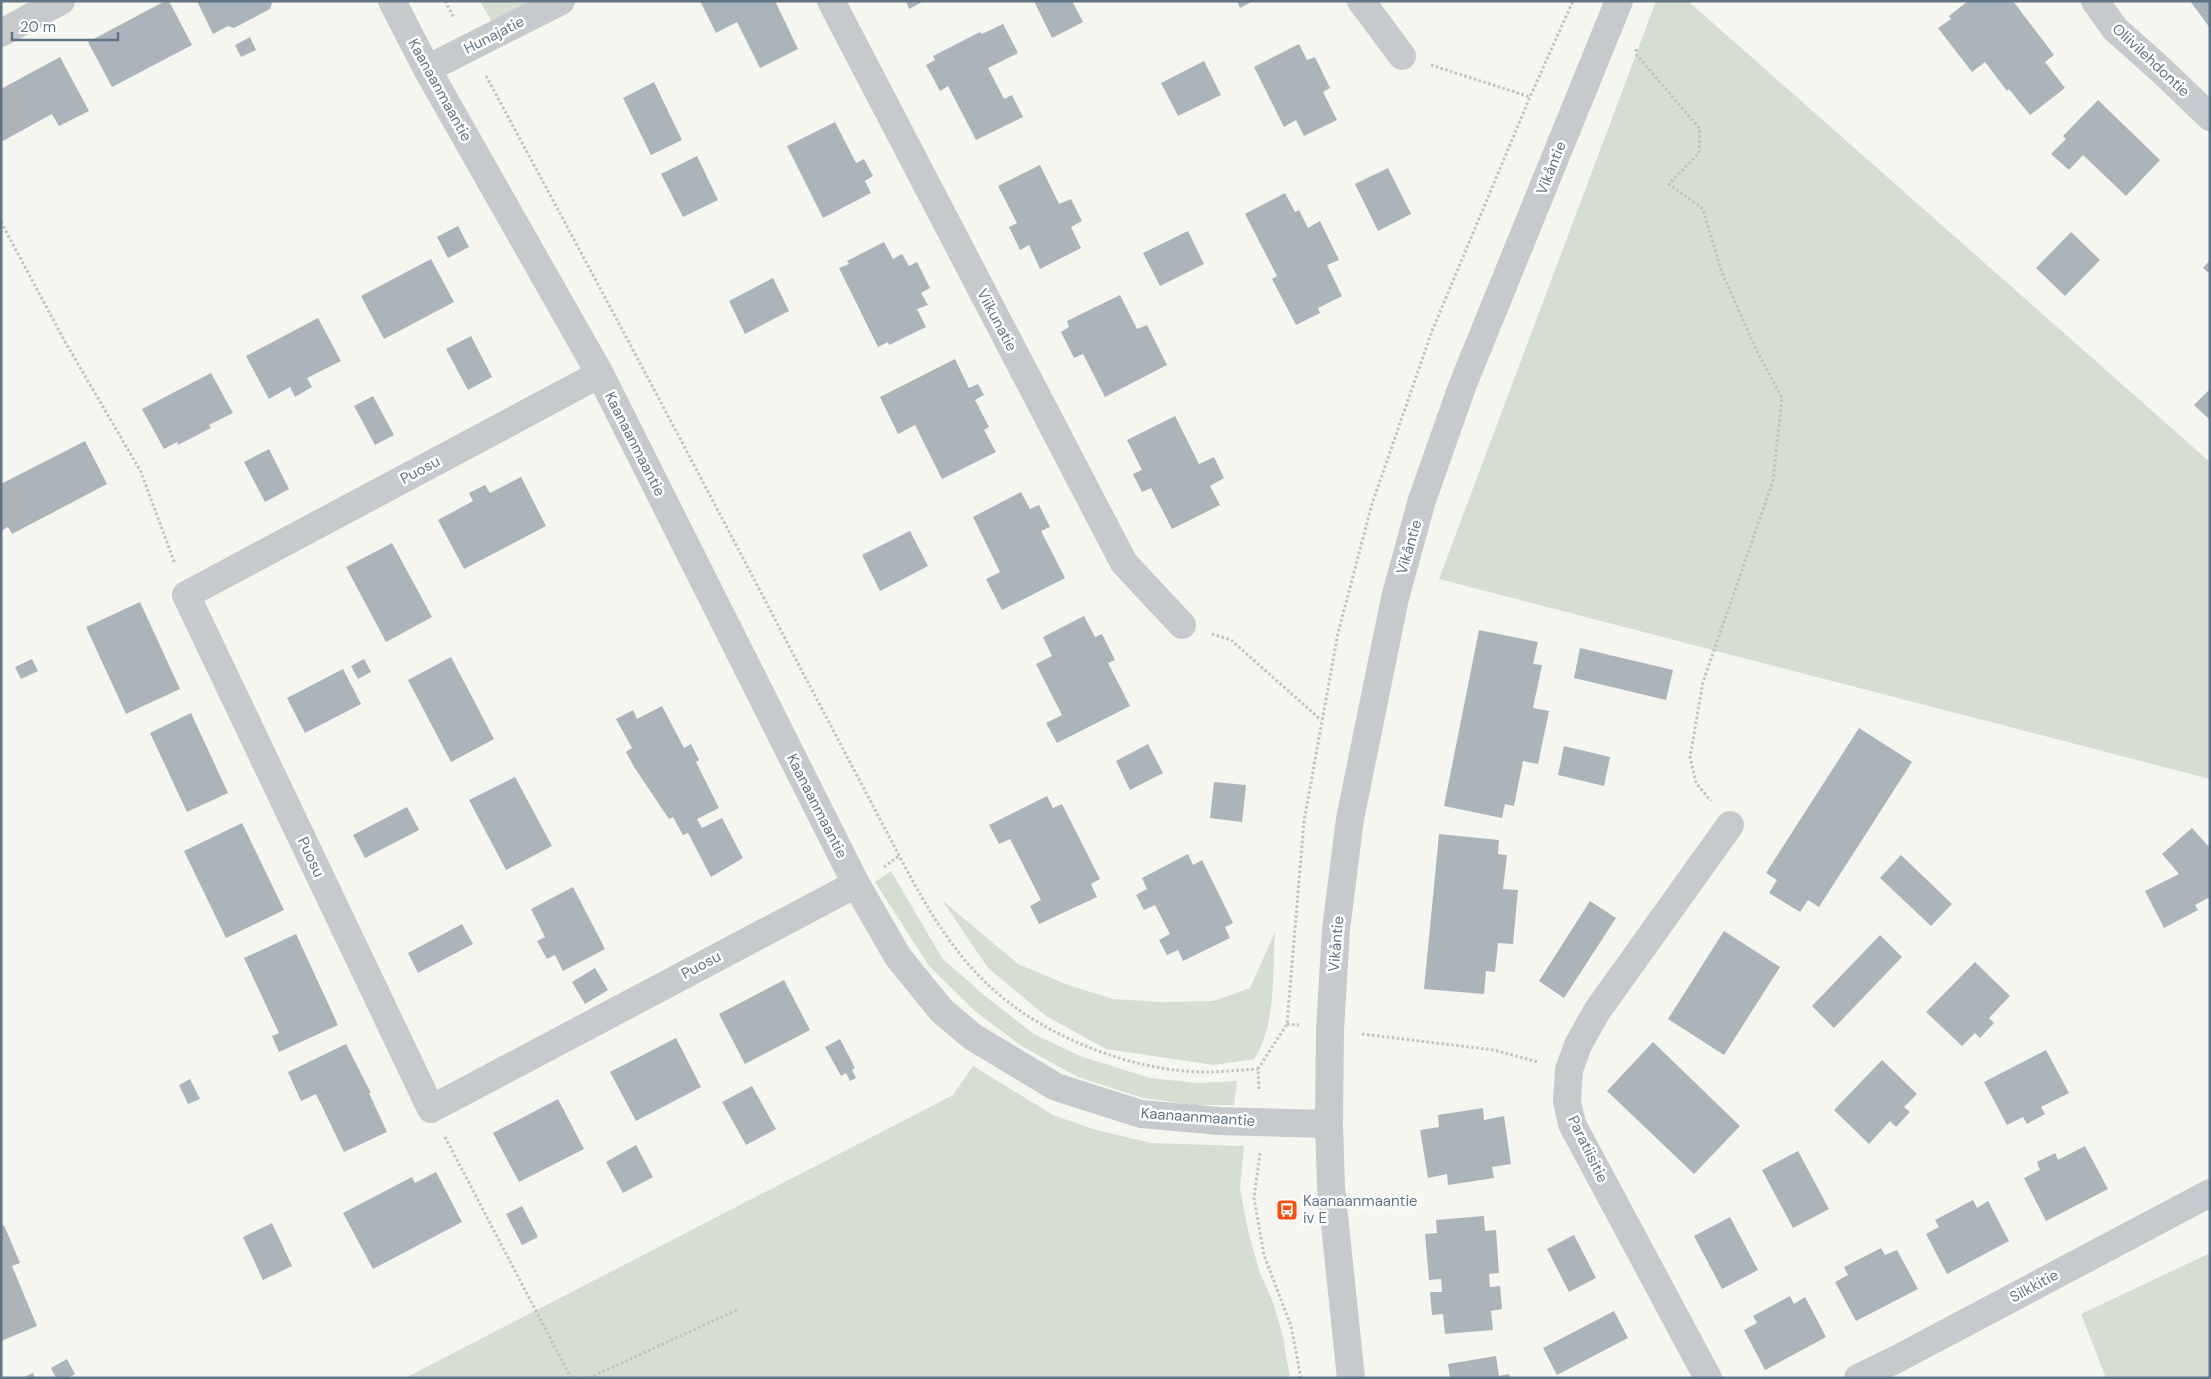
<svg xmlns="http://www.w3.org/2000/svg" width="2211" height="1379" font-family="'DM Sans',sans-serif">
<rect width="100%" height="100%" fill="#f6f6f1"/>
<path fill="#d6ded2" d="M480,1H531L492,22Z
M1656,1H1688L2210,462V779L1439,579Z
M891,871L942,958L985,996L1034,1034L1080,1056L1150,1078L1199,1083L1237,1081L1234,1105H1195L1143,1098L1078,1077L1023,1047L976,1012L929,966L875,882Z
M942,900L1018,964L1068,985L1113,999L1161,1002L1213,1001L1250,988L1275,932C1272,973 1277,1024 1254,1059L1214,1065L1106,1049L1046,1016L988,968Z
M973,1066L1053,1115L1093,1129L1151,1143L1244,1146L1240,1189L1249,1235L1260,1273L1273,1302L1283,1337L1290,1378H405L953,1095Z
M2210,1253V1378H2106L2081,1314Z"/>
<path fill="#acb4bb" d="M165,1H169L192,45L112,87L88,42Z
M197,1H276L272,3L270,9L234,28L228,26L213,34Z
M700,1H775L798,49L760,68L737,22L716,33Z
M906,1H924L909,9Z
M1034,1H1072L1083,22L1052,38Z
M1237,1H1253L1240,8Z
M1968,1H2013L2054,55L2045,62L2065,88L2030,115L2009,89L2007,91L1985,62L1972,72L1938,28L1951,19L1949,16Z
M2190,1H2210V28Z
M1003,24L1018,53L988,68L1004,99L1012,95L1023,117L976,140L948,86L940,91L926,65L935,60L933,56L980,32L982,34Z
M250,37L256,50L241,57L235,45Z
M1299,44L1307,60L1315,57L1330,88L1323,92L1337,120L1304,136L1296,120L1284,127L1254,67Z
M60,57L89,111L59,126L52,114L1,142V89Z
M1204,61L1221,95L1178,116L1161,83Z
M654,82L682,140L651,155L623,98Z
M2098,100L2160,160L2126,196L2083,155L2069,170L2051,154L2066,139L2063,136Z
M835,122L856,163L864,159L873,176L865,181L871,193L823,218L787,146Z
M697,156L718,200L683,217L661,174Z
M1040,165L1059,204L1071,199L1082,221L1071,227L1081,248L1040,269L1029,245L1020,250L1009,227L1017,223L998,186Z
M1388,168L1411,214L1378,231L1355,184Z
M1285,193L1295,212L1299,210L1308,228L1320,221L1339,260L1327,265L1342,296L1318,308L1320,313L1296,325L1272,279L1277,276L1245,214Z
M458,226L469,247L448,258L437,237Z
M1188,231L1204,264L1160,286L1143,253Z
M2071,232L2100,260L2065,296L2036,268Z
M884,242L893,259L902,254L909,266L917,262L930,288L921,293L928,305L917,309L926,327L889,345L888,342L878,347L839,268L849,264L847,261Z
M431,259L454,302L384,339L361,296Z
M2210,260V274L2203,268Z
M773,278L789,311L745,334L729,301Z
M1120,295L1137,329L1147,325L1167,365L1105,397L1083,354L1074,358L1061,332L1069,327L1067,321Z
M318,318L341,361L307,378L312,387L295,397L290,387L269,399L246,356Z
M471,336L492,377L468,390L446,349Z
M955,359L969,388L978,384L984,395L975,400L989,427L984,430L996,452L942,479L915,425L898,434L880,397Z
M211,373L233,413L209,425L211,428L178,445L177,442L164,449L142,409Z
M2210,389V420L2194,405Z
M373,396L394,435L375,445L354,406Z
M1175,416L1199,464L1214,457L1224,478L1210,486L1220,505L1172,529L1151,488L1142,492L1133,474L1142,470L1127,440Z
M85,441L107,484L12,534L8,527L1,531V484Z
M269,449L289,489L265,502L244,462Z
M521,477L546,526L464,569L438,520L473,501L469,493L485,485L490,493Z
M1021,492L1030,509L1039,505L1050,527L1041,531L1065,578L1002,610L986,579L1000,572L973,517Z
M910,531L928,566L880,591L862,555Z
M392,543L432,617L386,642L346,567Z
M140,602L180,689L126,714L86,627Z
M1084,616L1095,637L1102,634L1115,660L1108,663L1130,706L1057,743L1046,723L1062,715L1036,664L1052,656L1043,637Z
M1479,630L1538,642L1533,664L1542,665L1533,708L1549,711L1538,764L1523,761L1514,806L1505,804L1502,818L1444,806Z
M1580,648L1673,670L1666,700L1574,678Z
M451,657L494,739L451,762L408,680Z
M32,659L38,671L21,679L15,667Z
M364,659L371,672L358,679L351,666Z
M343,669L361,704L305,733L287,698Z
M662,706L684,748L691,744L699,760L696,762L719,808L697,819L702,828L722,818L743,858L711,877L688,833L683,835L673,817L669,819L634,767L626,752L632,748L616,719L633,710L637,719Z
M191,713L228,793L187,812L150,733Z
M1859,728L1912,762L1819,907L1808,900L1800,912L1769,893L1777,880L1766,873Z
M1148,744L1163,773L1130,790L1116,761Z
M1564,746L1610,757L1604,786L1558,775Z
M515,777L552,846L506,870L469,800Z
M1214,782L1246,785L1242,822L1210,818Z
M1047,796L1053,808L1062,804L1100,879L1091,884L1097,897L1039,924L1030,906L1041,900L1010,839L999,844L989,825Z
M407,807L419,830L365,858L353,835Z
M242,823L284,910L226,938L184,851Z
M2192,828L2210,848V897L2195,905L2198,910L2164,928L2145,891L2179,874L2162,854Z
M1439,834L1499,840L1498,854L1507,855L1503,889L1518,890L1513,944L1498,943L1495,972L1486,971L1484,994L1424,989Z
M1188,854L1193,865L1202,860L1233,923L1225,927L1230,938L1183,961L1178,950L1167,955L1159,940L1170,934L1155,905L1144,910L1136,895L1147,889L1142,878Z
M1901,855L1952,904L1931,926L1880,878Z
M573,887L605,949L563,971L555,955L547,959L537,941L545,937L531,909Z
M1590,901L1616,918L1564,998L1539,981Z
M462,924L473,944L418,973L408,953Z
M1724,931L1780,967L1724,1055L1668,1019Z
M296,934L338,1025L279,1052L272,1036L279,1033L244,958Z
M1880,935L1902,957L1834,1028L1812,1006Z
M1975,962L2010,996L1989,1018L1994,1023L1980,1038L1975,1033L1962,1046L1926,1012Z
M595,968L608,990L585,1004L572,982Z
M784,980L810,1030L745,1064L719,1014Z
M676,1038L701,1087L636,1121L610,1072Z
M840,1039L855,1068L852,1070L856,1078L850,1081L846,1073L841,1076L825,1047Z
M1653,1042L1740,1126L1694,1174L1607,1091Z
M346,1044L371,1093H369L387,1132L344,1152L316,1094L301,1101L288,1072Z
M2046,1050L2069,1093L2041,1107L2045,1114L2027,1124L2023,1117L2007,1125L1984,1082Z
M1882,1060L1917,1094L1904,1107L1910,1112L1896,1127L1890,1121L1869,1144L1834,1110Z
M190,1079L200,1099L188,1104L179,1085Z
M752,1086L776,1129L746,1145L722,1102Z
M558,1099L584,1149L519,1182L493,1133Z
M1483,1108L1484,1120L1504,1116L1511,1164L1492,1167L1494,1178L1448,1185L1447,1174L1428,1178L1420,1130L1439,1127L1438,1115Z
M636,1145L653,1177L623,1193L606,1162Z
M2085,1146L2108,1189L2046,1221L2024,1178L2040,1170L2037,1162L2055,1153L2058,1160Z
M1798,1151L1829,1209L1793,1228L1762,1170Z
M436,1172L462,1222L373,1269L343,1213L412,1177L415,1183Z
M1973,1200L1977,1208L1988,1201L2009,1241L1947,1274L1926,1234L1939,1227L1935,1220Z
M522,1206L538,1237L522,1245L506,1214Z
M1484,1216L1485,1231L1496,1230L1499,1273L1489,1274L1490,1287L1500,1286L1502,1309L1491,1311L1493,1330L1445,1334L1443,1314L1432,1315L1430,1292H1442L1441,1279L1429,1280L1425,1234L1437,1233L1436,1220Z
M1730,1217L1758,1270L1722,1289L1694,1236Z
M272,1223L292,1266L263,1280L243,1237Z
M4,1225L20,1263L12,1266L37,1326L1,1341V1226Z
M1574,1235L1596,1278L1569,1292L1547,1249Z
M1881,1248L1885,1255L1897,1250L1918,1289L1856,1321L1835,1282L1848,1275L1844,1267Z
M1790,1296L1794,1304L1805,1297L1826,1337L1765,1370L1744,1330L1757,1323L1753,1316Z
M1614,1311L1628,1338L1557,1375L1543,1348Z
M1496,1356L1499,1376L1509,1374L1510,1378H1450L1448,1364Z
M67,1359L75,1374L68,1378H56L51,1368Z
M33,1373L35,1378H22Z"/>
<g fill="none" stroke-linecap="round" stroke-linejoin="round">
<path stroke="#c0c1c3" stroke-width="3" stroke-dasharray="2.5 2.5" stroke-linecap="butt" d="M445,1L454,18
M1636,49V54L1700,129L1699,153L1669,184L1703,209L1722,273L1757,351L1782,398L1773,481L1703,682L1690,757L1696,783L1711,801
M1431,65L1530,97
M486,76C593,274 699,473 803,673C829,722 855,772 881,821C913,882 944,947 996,992C1048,1038 1135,1072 1205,1072C1222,1072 1240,1070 1258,1069
M1,222L64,340L141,472L175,564
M1212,634L1231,640L1321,720
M884,867L899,856
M1287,1024L1299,1025
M1362,1034L1494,1050L1538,1062
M1259,1089L1258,1069L1287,1024L1304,821L1338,633L1372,504L1432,331L1530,97L1573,1
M445,1137L571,1378
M1260,1153L1254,1198L1264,1255L1291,1326L1301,1378
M589,1378L739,1309"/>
<path stroke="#c7cacd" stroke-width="28" d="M831,1L1124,563L1182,625
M1361,1L1402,56
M2095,1L2115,29L2160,69L2210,117
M1,33L61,1
M427,69L561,1
M600,374L186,595L431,1109L856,884
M1708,1378L1572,1124L1567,1102L1569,1070L1578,1045L1597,1011L1730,825
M1858,1378L1899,1358L2210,1193"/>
<path stroke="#c7cacd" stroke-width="28" d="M392,1L427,69L600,374L856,884L898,957L942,1011L973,1037L1056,1087L1141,1114L1219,1121L1329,1124
M1351,1378L1331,1187L1329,1124L1330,1030L1336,929L1350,819L1395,598L1422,500L1463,384L1619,1"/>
</g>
<defs>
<g id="bus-square" transform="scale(1.125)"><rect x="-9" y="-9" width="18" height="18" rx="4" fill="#f55012" stroke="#fff"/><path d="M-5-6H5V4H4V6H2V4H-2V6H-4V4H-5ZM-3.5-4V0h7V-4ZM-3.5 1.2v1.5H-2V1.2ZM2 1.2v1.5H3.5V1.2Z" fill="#fff"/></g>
</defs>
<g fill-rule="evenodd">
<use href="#bus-square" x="1287" y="1210"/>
</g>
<g text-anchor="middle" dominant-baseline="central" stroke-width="5" stroke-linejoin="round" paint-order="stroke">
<g font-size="15" fill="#617486" stroke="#fff">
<text transform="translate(494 35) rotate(-27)">Hunajatie</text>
<text transform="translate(2151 60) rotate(43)">Oliivilehdontie</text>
<text transform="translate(440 90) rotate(61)">Kaanaanmaantie</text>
<text transform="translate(1551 168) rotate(-68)">Vikåntie</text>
<text transform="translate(997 320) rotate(62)">Viikunatie</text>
<text transform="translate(635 444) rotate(63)">Kaanaanmaantie</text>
<text transform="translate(420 470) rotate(-28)">Puosu</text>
<text transform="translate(1409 547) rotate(-74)">Vikåntie</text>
<text transform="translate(817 806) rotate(63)">Kaanaanmaantie</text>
<text transform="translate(311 857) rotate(65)">Puosu</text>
<text transform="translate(1336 944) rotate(-85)">Vikåntie</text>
<text transform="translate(701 965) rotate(-28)">Puosu</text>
<text transform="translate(1198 1117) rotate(4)">Kaanaanmaantie</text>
<text transform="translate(1588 1149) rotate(64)">Paratiisitie</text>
<text transform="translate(2034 1286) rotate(-28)">Silkkitie</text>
</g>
<g font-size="15" fill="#617486" stroke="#fff" text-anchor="start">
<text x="1303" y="1201">Kaanaanmaantie<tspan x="1303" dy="17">iv E</tspan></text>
</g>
</g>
<rect width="2211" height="1379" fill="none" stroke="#617486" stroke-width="5"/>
<path d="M12 32v8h106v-8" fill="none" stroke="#617486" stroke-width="2.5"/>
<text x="20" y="32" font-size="15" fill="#617486" stroke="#ffffff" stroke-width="4" paint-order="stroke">20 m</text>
</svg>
